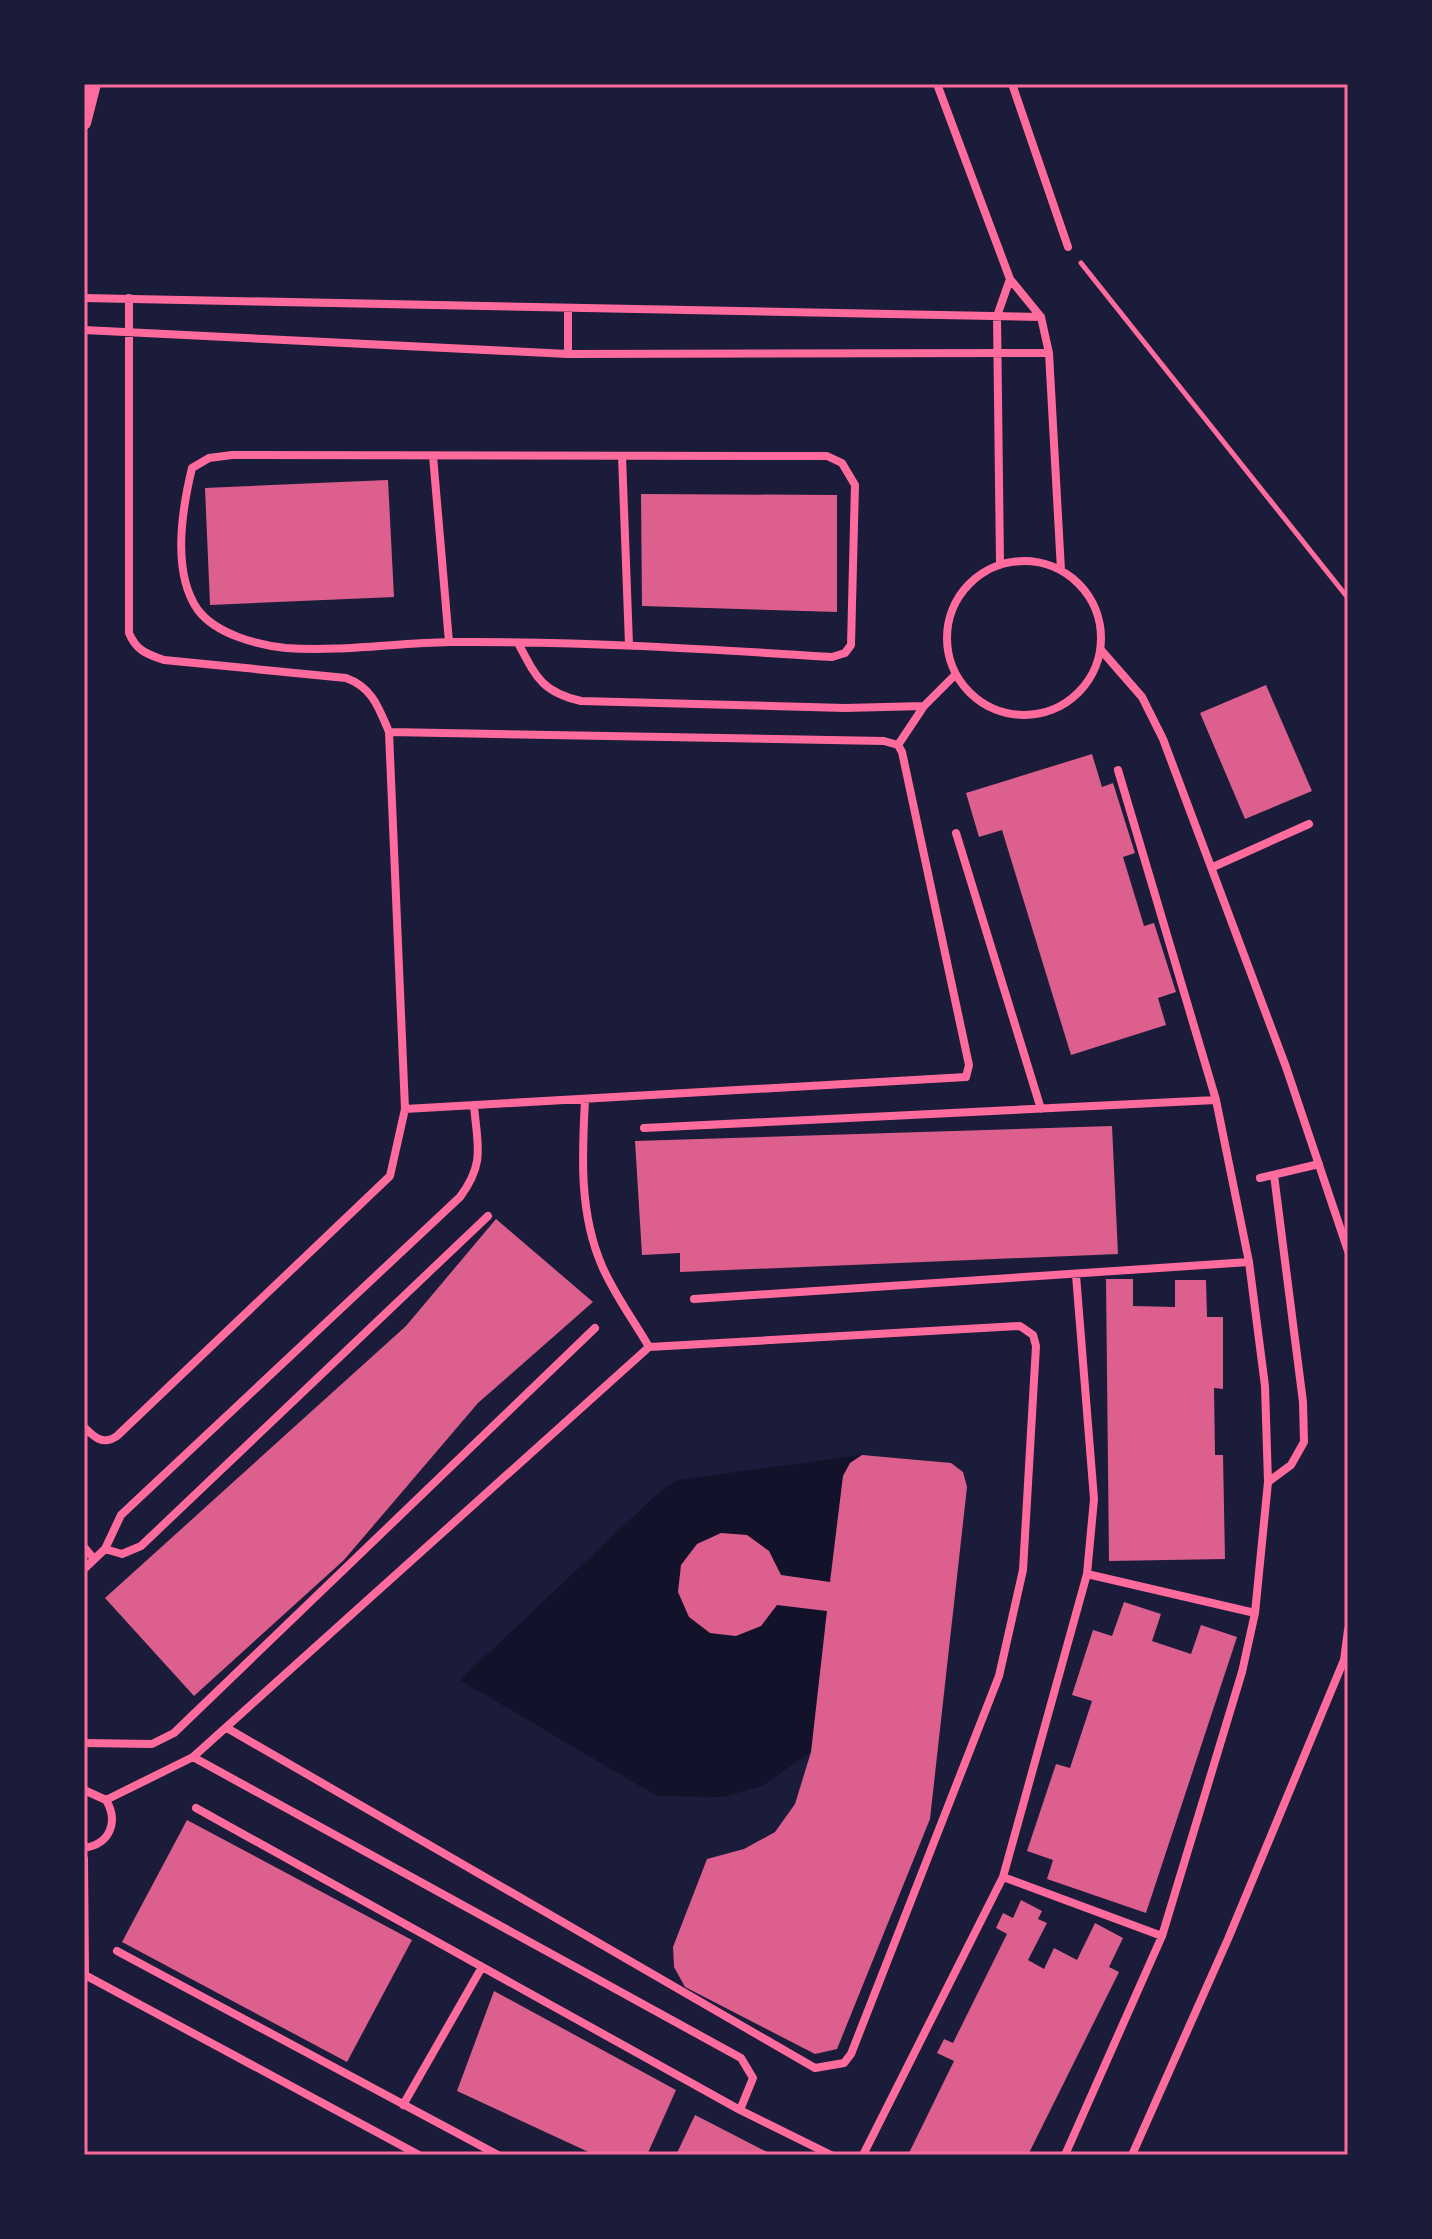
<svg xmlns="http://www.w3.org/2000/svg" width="1432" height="2239" font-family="Ubuntu,sans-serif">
<rect width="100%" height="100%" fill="#1b1b3a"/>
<path fill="#12122b" d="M862,1455L850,1463L843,1476L830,1582L781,1575L769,1551L747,1535L678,1592C701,1646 741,1650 777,1605L827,1611L811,1752L762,1786L723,1797L657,1796L460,1680L655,1496L677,1480Z"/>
<path fill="#dd5f8e" d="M388,480L394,597L210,605L205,488Z
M641,494L837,495V612L642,606Z
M1266,685L1312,791L1245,819L1200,713Z
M1092,754L1102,787L1113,783L1135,853L1123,857L1144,926L1154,923L1176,992L1158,998L1166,1025L1071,1055L1002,830L979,837L966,793Z
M1112,1126L1118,1254L680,1272V1253L642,1255L635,1141Z
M496,1219L593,1302L478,1403L344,1560L194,1696L105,1598L406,1326Z
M1106,1279H1133V1306L1175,1307V1280H1206L1207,1317H1223V1389L1214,1388L1215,1455H1223L1225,1559L1109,1561Z
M862,1455L951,1463L963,1472L967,1487L930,1819L837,2049L815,2054L685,1987L674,1967L673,1947L707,1859L744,1849L775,1832L795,1804L811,1752L827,1611L777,1605L761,1626L736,1636L710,1633L689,1617L678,1592L681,1565L697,1544L721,1533L747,1535L769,1551L781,1575L830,1582L843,1476L850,1463Z
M1124,1602L1161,1614L1152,1641L1191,1654L1201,1625L1237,1637L1146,1913L1047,1879L1053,1860L1027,1851L1056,1764L1070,1768L1092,1701L1072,1695L1093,1630L1112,1636Z
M187,1820L412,1940L347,2062L122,1942Z
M1021,1900L1042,1911L1038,1919L1047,1923L1028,1960L1044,1969L1054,1948L1077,1960L1095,1923L1123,1938L1109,1967L1119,1972L1028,2155H908L954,2061L937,2053L944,2039L953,2043L1007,1934L996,1928L1003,1913L1013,1918Z
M494,1991L676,2090L647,2155H595L457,2091Z
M695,2115L773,2155H676Z"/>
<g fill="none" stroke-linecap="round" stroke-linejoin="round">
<path stroke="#ff6b9d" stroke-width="5" d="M1081,263L1348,598"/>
<path stroke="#ff6b9d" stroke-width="8" d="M937,84L1010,279
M1012,84L1068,247
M84,298L1041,317
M129,298V633C136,650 146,654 164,660L346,678C372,687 379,708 389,732L884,741L898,745L902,752L969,1065L966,1077L405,1109
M84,330L568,354L1049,353
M568,354V309
M232,455L827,456L842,463L855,485L851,645L845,653L832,657C705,649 578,641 450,642C396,643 339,652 286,648C257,645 216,634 198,610C171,572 182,509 192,468L209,458Z
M433,456L449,642
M622,456L629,644
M947 638a77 77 0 1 1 154 0a77 77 0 1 1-154 0Z
M1000,563L997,316L1010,279L1041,317L1049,353L1061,570
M518,643C536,677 542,692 581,701L845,708L924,706
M1101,650L1142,697L1163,739L1286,1067L1348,1251
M898,745L924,706L955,675
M956,833L1041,1109
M1213,867L1309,824
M644,1128L1216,1100
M1260,1178L1319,1164
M1249,1262L1265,1386L1268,1482
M694,1299L1249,1262L1216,1100L1118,770
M84,1427C94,1437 103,1446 117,1436L390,1176L405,1109L389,732
M84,1547L94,1559
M105,1549L122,1554L141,1546L488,1216
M84,1569L105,1549L121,1515L460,1197C486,1162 477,1145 474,1105
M1087,1574L1255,1613
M227,1728L815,2068L844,2063L851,2054L999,1676L1023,1570L1036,1346L1033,1335L1020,1326L649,1347
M84,1743L152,1744L174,1733L595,1328
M193,1757L741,2058L753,2078L740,2110
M84,1790L106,1800C119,1822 110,1844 84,1848
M106,1800L193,1757L649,1347C634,1321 614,1294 602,1266C579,1213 582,1155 585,1100
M196,1808L740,2110L831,2155
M84,1859L85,1975L419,2155
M1003,1877L1162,1936
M117,1951L498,2155
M403,2105L482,1967
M863,2155L1003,1877L1087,1574L1094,1499L1076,1275
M1065,2155L1162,1936L1242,1672L1255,1613L1268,1482L1291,1465L1304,1442L1303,1402L1274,1175
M1132,2155L1228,1939L1344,1660L1348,1630"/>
<path stroke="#ff6b9d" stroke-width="14" d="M84,123L94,84"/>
</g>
<rect width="1432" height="2239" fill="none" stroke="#1b1b3a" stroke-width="172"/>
<rect x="86" y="86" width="1260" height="2067" fill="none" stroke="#ff6b9d" stroke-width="3"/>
</svg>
